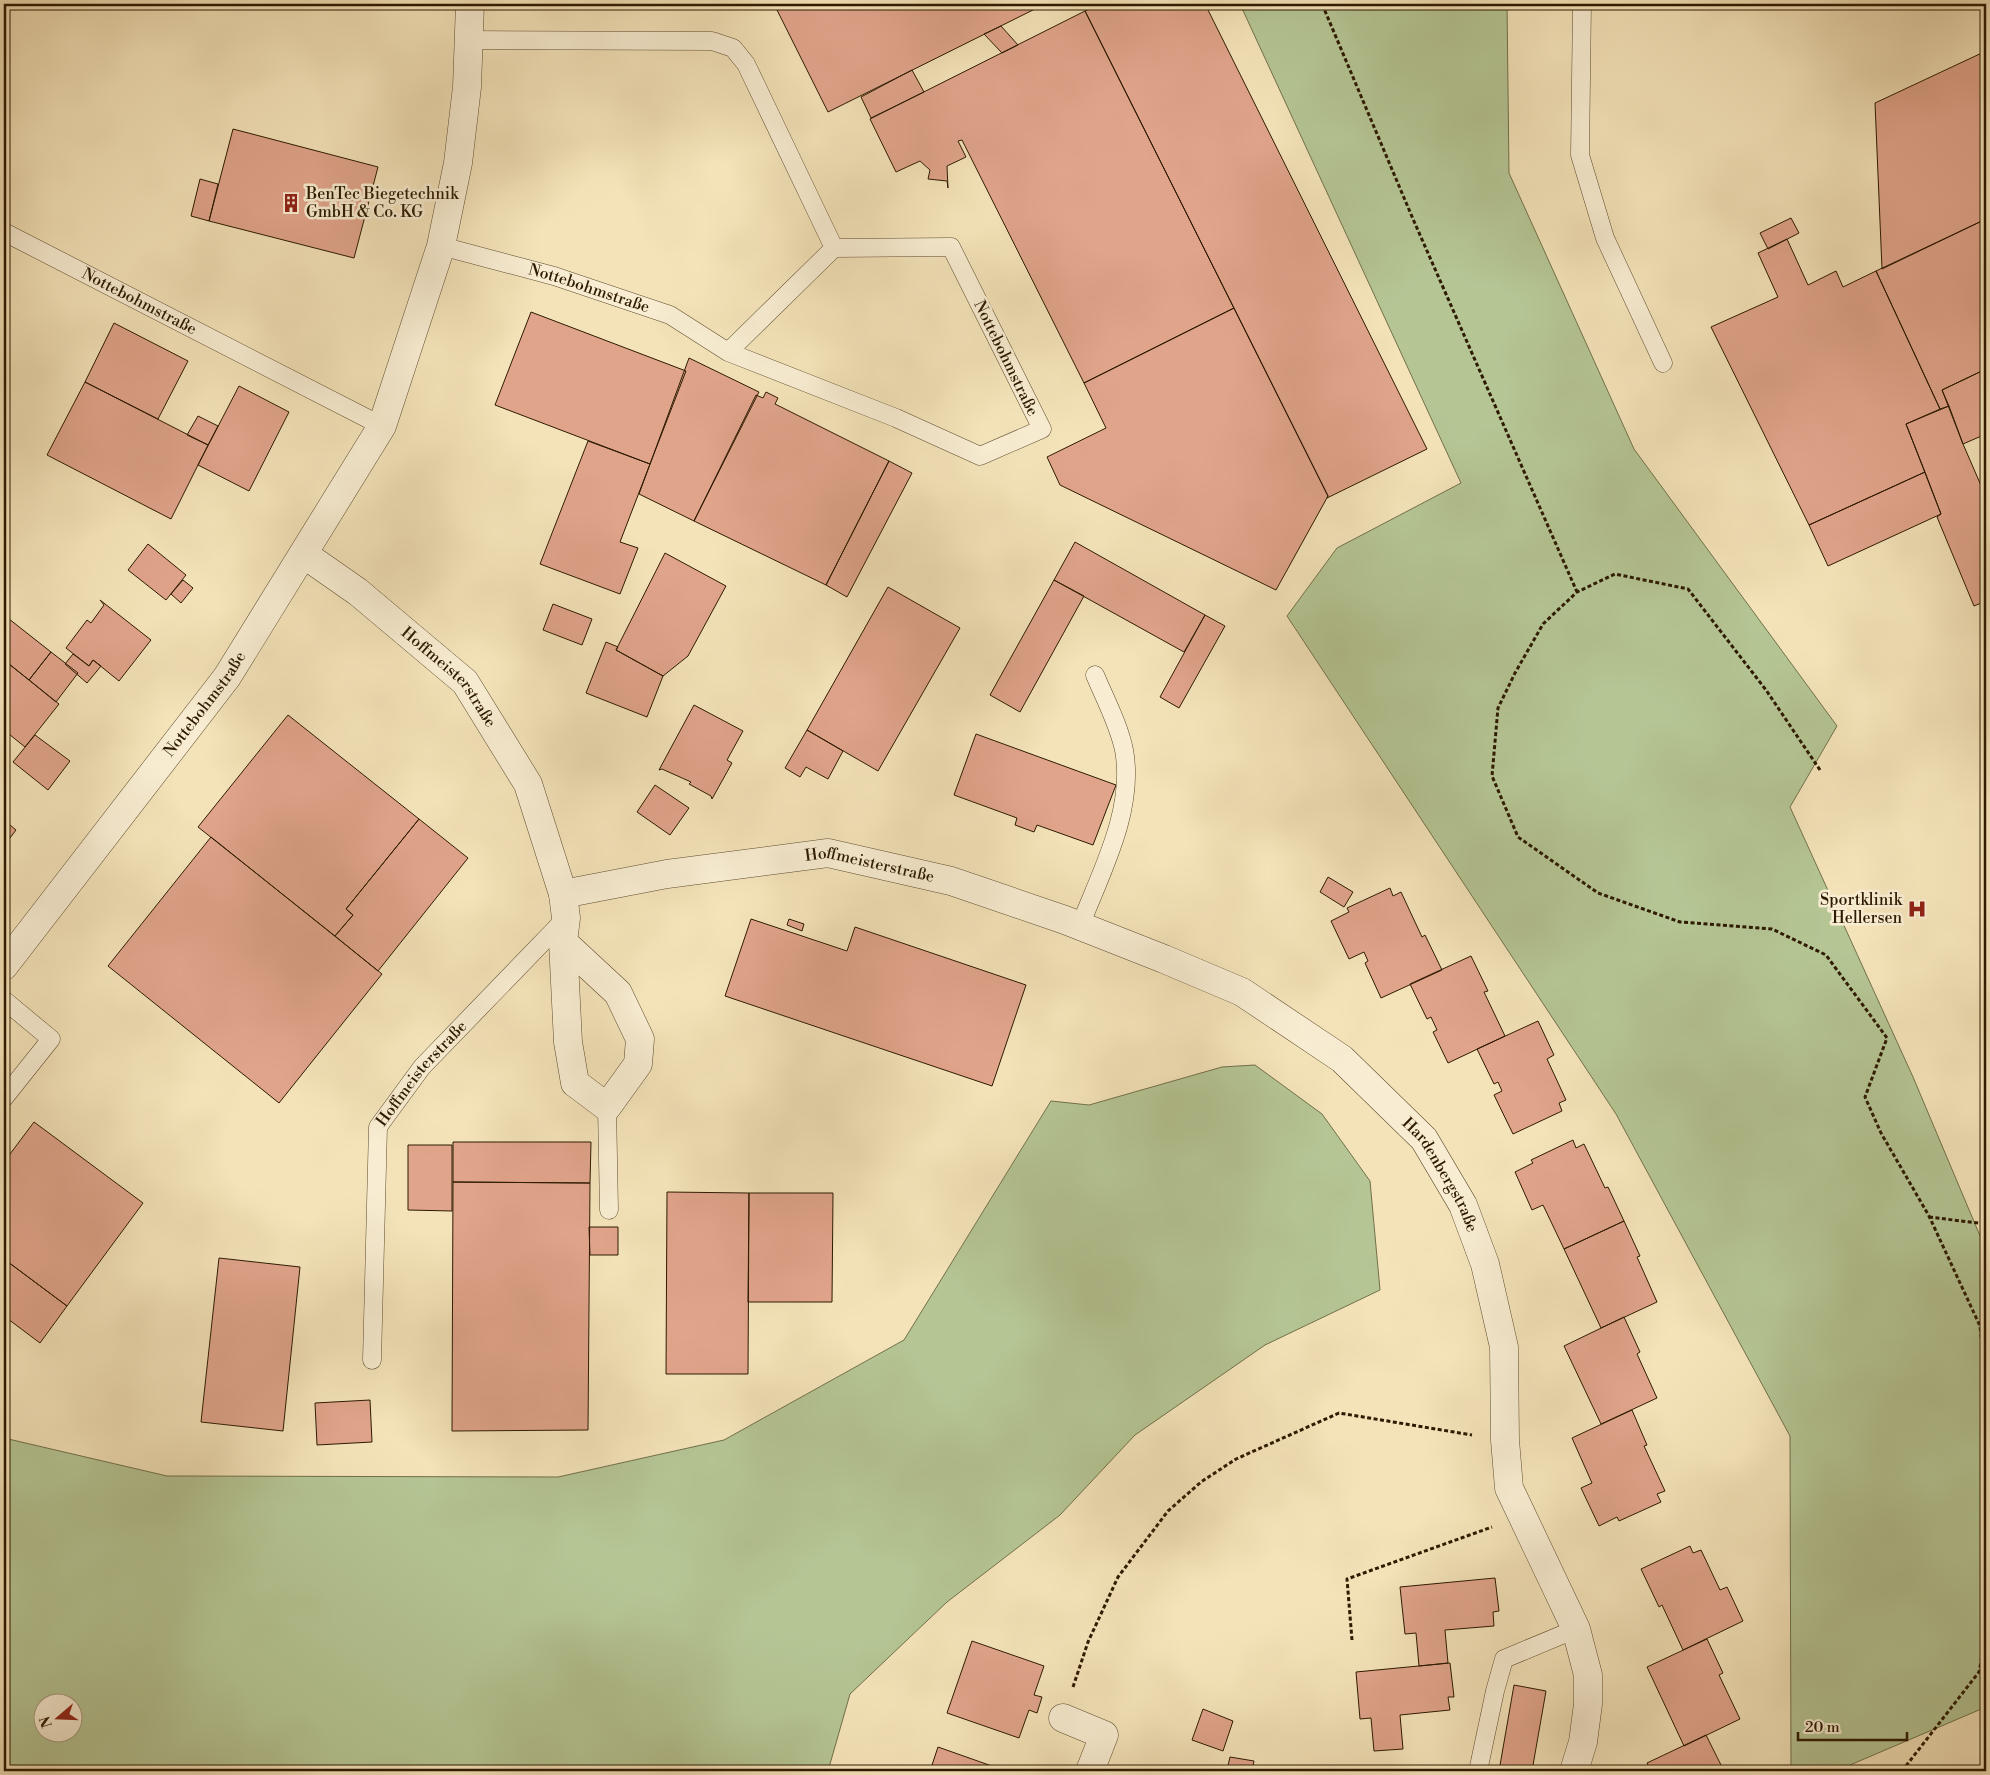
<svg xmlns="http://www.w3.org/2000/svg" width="1990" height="1775" font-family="'Libre Bodoni',serif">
<rect width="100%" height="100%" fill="#f4e3b9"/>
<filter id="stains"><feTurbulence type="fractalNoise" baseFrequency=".004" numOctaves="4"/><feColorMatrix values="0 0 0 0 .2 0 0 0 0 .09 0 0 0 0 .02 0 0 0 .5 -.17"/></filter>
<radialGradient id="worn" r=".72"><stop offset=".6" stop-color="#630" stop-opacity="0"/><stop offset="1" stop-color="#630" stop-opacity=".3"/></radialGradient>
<path fill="#b5c594" stroke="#71704a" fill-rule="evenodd" d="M1240,4H1507L1509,173L1634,449L1837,726L1790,807L1913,1077L1986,1250V1707L1836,1771H1791L1790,1436L1616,1114L1287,616L1337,548L1461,483Z
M1255,1065L1322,1114L1370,1181L1380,1290L1265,1345L1135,1435L1060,1515L947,1602L850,1694L828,1771H4V1438L167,1476L558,1477L724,1440L904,1340L1051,1101L1089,1105L1222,1067ZM42,1702H72V1732H42Z"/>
<path fill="#e0a48b" stroke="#2d1a00" d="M774,4H1045L828,112Z
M1100,4H1205L1427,449L1327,498L1328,496L1085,11Z
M1085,11L1234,308L1084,383L962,140L958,141L966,157L947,166L948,188L947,181L928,179L930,170L920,161L896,172L870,119Z
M1001,26L1018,45L1002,53L984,34Z
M1986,51V219L1882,269L1875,103Z
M912,70L924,92L871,118L861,97Z
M233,129L378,167L354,258L209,221Z
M200,179L218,184L209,221L191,216Z
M1791,218L1799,233L1768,249L1760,233Z
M1986,219V369L1942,390L1949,406L1940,409L1876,271Z
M1787,239L1808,285L1836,271L1843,287L1876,271L1940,409L1906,424L1925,472L1809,525L1711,327L1778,297L1758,253Z
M1234,308L1328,496L1276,590L1060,485L1047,457L1106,428L1084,383Z
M531,312L686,371L650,464L495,405Z
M114,323L188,361L158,419L85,382Z
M689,358L759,392L694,521L639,494Z
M1986,369V434L1963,444L1942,390Z
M85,382L208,445L171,519L47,455Z
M239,386L289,412L249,491L198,465Z
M766,392L778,398L775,404L889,461L826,585L694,521L756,395L763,398Z
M1949,406L1963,444L1986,497V601L1974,606L1937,517L1941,514L1906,424Z
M198,416L218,426L208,445L187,435Z
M588,441L650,464L620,542L638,548L620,594L540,564Z
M889,461L912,473L847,597L826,585Z
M1925,472L1941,514L1828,566L1809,525Z
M1075,542L1205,615L1184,652L1054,580Z
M148,544L186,575L166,600L128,570Z
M665,553L726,586L688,656L663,676L616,650Z
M183,580L193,588L181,603L171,594Z
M1054,580L1084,596L1020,712L990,695Z
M888,587L960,628L878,771L807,730Z
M100,600L151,640L119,681L93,660L89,666L66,648L87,620L91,623L104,605Z
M553,604L592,619L582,645L543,630Z
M4,615L51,652L29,680L4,660Z
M1205,615L1225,626L1179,708L1160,697Z
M606,642L618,647L616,650L663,676L647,717L586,693Z
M51,652L78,673L56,702L29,680Z
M73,654L89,666L93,660L101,666L87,683L65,664Z
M4,660L59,704L25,747L4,730Z
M694,705L743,731L727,760L732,763L712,799L711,796L689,784L691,782L662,769L659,770Z
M288,715L419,819L346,909L353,915L335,936L198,827Z
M807,730L843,751L828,779L806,767L800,777L785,768Z
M976,734L1116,785L1093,845L1037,825L1034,832L1015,825L1017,818L954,795Z
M35,735L70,761L48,790L13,762Z
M655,785L689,808L670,835L637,812Z
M419,819L468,858L378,971L335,936L353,915L346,909Z
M4,820L16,830L4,846Z
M211,837L382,974L279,1103L108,966Z
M1328,877L1353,892L1344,907L1320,892Z
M1390,888L1393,896L1401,892L1422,937L1425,935L1442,970L1381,998L1365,963L1368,961L1364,952L1349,959L1331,921L1349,912L1347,908Z
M751,919L847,951L855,927L1026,985L992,1086L725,996Z
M789,919L804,924L802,931L787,925Z
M1471,956L1488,991L1484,992L1505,1036L1448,1063L1433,1032L1437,1030L1431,1017L1427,1019L1410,984Z
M1538,1021L1554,1055L1547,1059L1566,1100L1559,1103L1562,1111L1513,1134L1494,1095L1502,1091L1498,1082L1494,1084L1477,1049Z
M34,1122L143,1203L67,1306L4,1259V1162Z
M1573,1140L1576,1148L1584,1144L1605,1188L1608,1187L1624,1221L1564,1249L1543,1205L1532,1210L1515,1172L1533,1163L1531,1160Z
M453,1142H591L590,1183L453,1182Z
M408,1145H452V1211L408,1210Z
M453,1182L590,1183L588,1430L452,1431Z
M667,1192L749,1193L748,1374H666Z
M749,1193H833L832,1302H748Z
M1624,1221L1640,1256L1637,1257L1657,1302L1601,1328L1564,1249Z
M589,1227H618V1255H590Z
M219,1258L300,1267L283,1431L201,1422Z
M4,1259L67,1306L40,1343L4,1316Z
M1624,1317L1640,1352L1637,1354L1657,1398L1601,1424L1564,1346Z
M370,1400L372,1442L317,1445L315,1403Z
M1632,1410L1647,1445L1644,1446L1665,1491L1657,1494L1661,1502L1619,1521L1617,1517L1599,1526L1581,1488L1592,1483L1572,1438Z
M1690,1546L1693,1553L1701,1550L1720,1590L1727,1587L1743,1621L1683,1650L1662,1605L1659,1607L1641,1569Z
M1495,1578L1499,1611L1493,1612L1494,1626L1445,1630L1448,1663L1419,1666L1416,1633L1405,1634L1400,1587Z
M1707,1639L1723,1673L1719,1675L1740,1719L1684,1746L1647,1667Z
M972,1641L1044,1666L1034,1695L1042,1697L1037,1713L1029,1710L1019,1738L947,1713Z
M1450,1663L1454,1697H1448L1450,1710L1400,1715L1403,1749L1374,1751L1371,1718L1360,1719L1356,1672Z
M1514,1685L1546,1691L1532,1771H1499Z
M1203,1709L1233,1721L1223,1751L1192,1740Z
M1706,1735L1723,1769L1718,1771H1651L1647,1763Z
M938,1747L1006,1771H930Z
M1230,1757L1254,1761L1252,1771L1227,1770Z
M1197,1767L1227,1770L1233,1771H1196Z"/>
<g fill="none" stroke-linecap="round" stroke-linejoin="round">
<g stroke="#5f4c2e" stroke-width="19">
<g id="service">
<path d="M1582,4L1580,155L1605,238L1663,363"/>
<path d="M468,40L712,41L733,48L746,64L834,248"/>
<path id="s1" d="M4,232L382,426"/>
<path id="s2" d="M441,246L554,276L670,315L728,352L896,418L980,456L1042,429L951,247L834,248L728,352"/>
<path d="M1080,926C1101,872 1135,810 1124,750C1119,725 1105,699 1095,675"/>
<path d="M4,1000L51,1039L4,1098"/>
<path d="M607,1107L609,1210"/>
<path id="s3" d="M372,1360L378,1127L422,1067L566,918"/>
<path d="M1478,1771L1495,1691L1504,1659L1576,1629"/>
</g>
</g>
<g stroke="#5f4c2e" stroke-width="29">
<g id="minor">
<path id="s4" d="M305,555L358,592L465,682L528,784L563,894L566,918L563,942L568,1042L575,1083L607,1107L638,1064L640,1039L618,993L563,942"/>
<path id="s5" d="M563,894L667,874L828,853L951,881L1065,920L1164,959L1242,992L1342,1059L1424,1139L1463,1205L1485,1264L1504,1347L1505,1440L1509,1488L1576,1629L1588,1675V1704L1583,1742L1574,1771"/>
<path id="s6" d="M4,966L227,677L382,426L441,246L458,163L467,87L470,4"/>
<path d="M1063,1718L1104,1735L1090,1771"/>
</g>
</g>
<path stroke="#2d1a00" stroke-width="3" stroke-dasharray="4 2.5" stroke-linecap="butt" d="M1324,4L1325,11L1413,219L1577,592
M1820,770L1766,690L1688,589L1615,574L1577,592L1543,624L1515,673L1498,708L1492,776L1518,837L1598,893L1680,922L1772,929L1826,955L1887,1038L1865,1097L1881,1133L1929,1216L1980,1326L1986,1385
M1929,1217L1986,1224
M1352,1640L1347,1579L1492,1527
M1073,1687L1088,1642L1118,1577L1168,1511L1201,1482L1236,1459L1339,1413L1472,1435
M1902,1771L1979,1672L1986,1636"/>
<use href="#service" stroke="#f8edd2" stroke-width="18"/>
<use href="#minor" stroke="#f8edd2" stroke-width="28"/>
</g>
<defs>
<g id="building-bare" transform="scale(1.5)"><path d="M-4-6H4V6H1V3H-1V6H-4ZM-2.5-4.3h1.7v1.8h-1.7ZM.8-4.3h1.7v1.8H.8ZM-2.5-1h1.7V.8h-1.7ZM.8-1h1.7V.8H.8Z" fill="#8f2418" stroke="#f8edd2" stroke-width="2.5" paint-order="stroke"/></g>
<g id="hospital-bare" transform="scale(1.5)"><path d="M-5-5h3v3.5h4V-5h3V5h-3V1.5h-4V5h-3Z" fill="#8f2418" stroke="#f8edd2" stroke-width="2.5" paint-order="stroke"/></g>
</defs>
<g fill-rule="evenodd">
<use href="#building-bare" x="291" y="203"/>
<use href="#hospital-bare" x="1917" y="909"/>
</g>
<g text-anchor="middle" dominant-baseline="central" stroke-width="5" stroke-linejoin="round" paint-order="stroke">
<g font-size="16" fill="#2d1a00" stroke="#f8edd2" text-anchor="start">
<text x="306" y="194">BenTec Biegetechnik<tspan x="306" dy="18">GmbH &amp; Co. KG</tspan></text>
<text x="1902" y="900" text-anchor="end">Sportklinik<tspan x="1902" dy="18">Hellersen</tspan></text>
</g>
<g font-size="16" fill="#2d1a00" stroke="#f8edd2">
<text stroke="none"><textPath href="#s2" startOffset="154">Nottebohmstraße</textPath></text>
<text stroke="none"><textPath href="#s1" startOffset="152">Nottebohmstraße</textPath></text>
<text transform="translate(1006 358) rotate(64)">Nottebohmstraße</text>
<text stroke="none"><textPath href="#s4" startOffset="190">Hoffmeisterstraße</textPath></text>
<text stroke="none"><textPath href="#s6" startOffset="330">Nottebohmstraße</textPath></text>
<text stroke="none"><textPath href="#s5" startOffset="311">Hoffmeisterstraße</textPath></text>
<text stroke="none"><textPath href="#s3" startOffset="302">Hoffmeisterstraße</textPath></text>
<text stroke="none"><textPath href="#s5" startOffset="980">Hardenbergstraße</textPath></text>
</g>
</g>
<rect width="1990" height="1775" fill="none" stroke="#f4e3b9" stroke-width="20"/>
<rect x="5" y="5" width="1980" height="1765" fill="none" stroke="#2d1a00" stroke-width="2.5"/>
<rect x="10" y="10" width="1970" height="1755" fill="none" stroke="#2d1a00"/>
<g transform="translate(58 1718) rotate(251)"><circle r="24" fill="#f8edd2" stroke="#a7997e"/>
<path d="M0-4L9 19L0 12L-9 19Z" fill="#8f2418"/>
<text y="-8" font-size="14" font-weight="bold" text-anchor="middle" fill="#2d1a00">N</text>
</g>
<path d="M1798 1732v8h109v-8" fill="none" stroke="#2d1a00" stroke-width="2.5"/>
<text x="1805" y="1732" font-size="15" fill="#2d1a00" stroke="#f8edd2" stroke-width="4" paint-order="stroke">20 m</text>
<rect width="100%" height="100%" filter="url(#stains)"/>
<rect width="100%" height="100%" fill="url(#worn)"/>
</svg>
